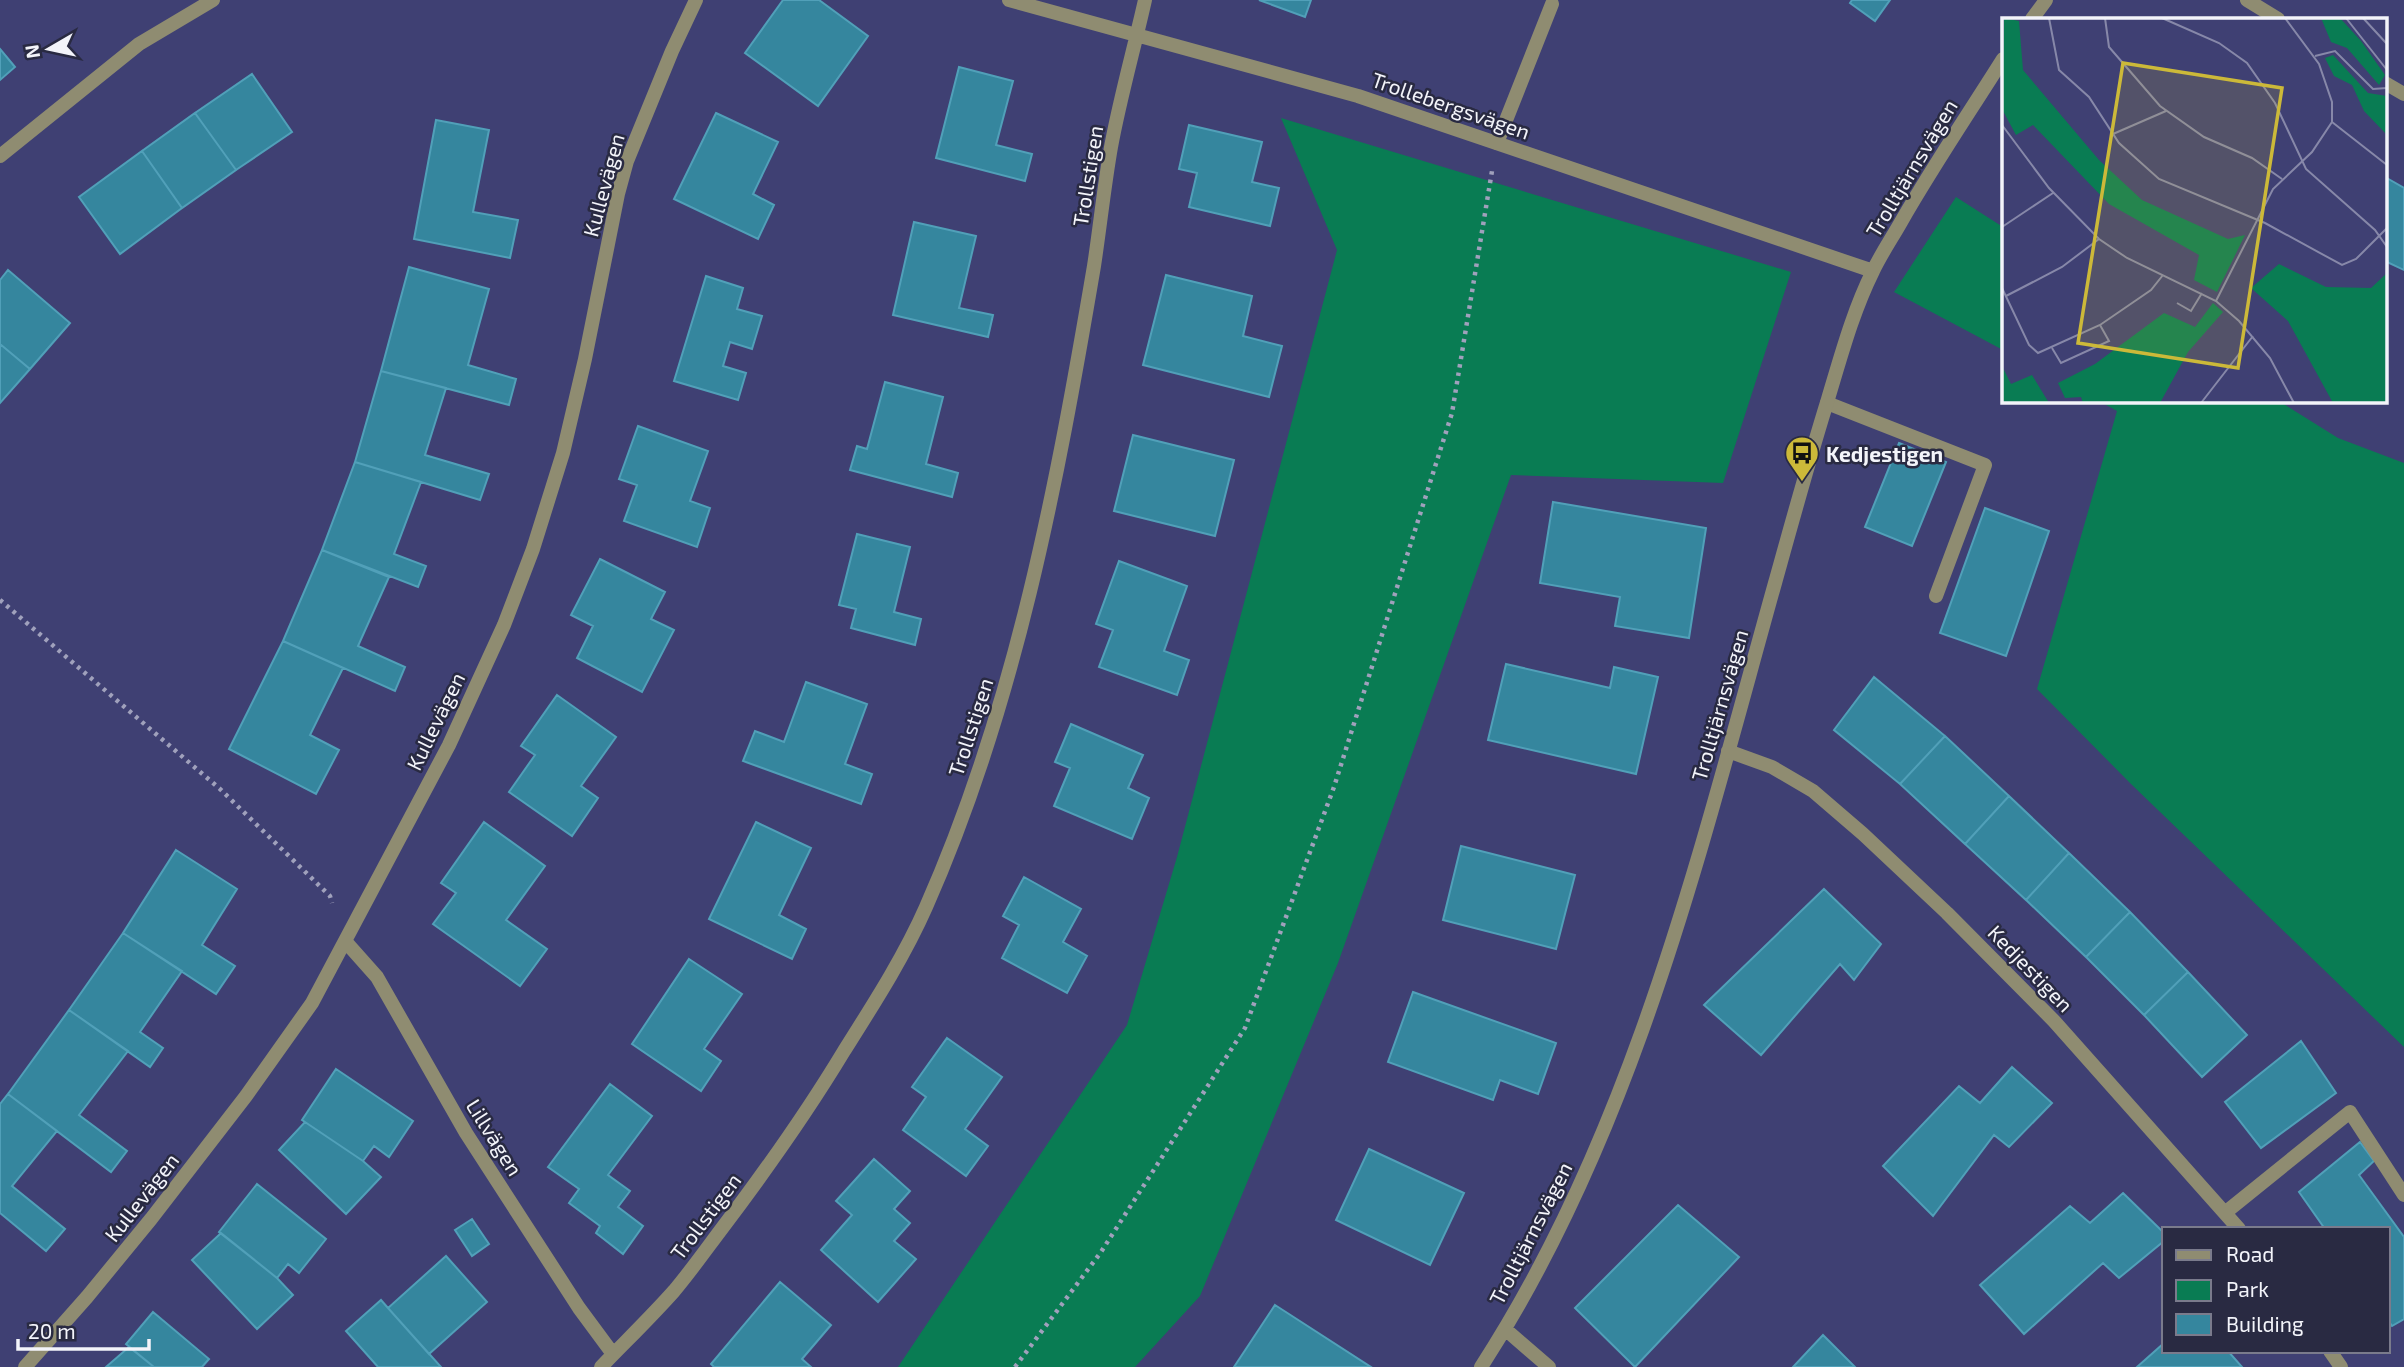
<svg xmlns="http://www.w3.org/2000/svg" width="2404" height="1367" font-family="'Exo 2',sans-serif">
<rect width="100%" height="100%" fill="#3f4073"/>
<path fill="#097c53" d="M1281,118L1791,272L1723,483L1511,475L1338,963L1200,1296L1135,1367H898L1127,1025L1177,857L1337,250Z
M1956,197L2003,227V350L1894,292Z
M2099,401H2279L2338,438L2404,463V1047L2131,784L2037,689L2117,411Z"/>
<path fill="#35869e" stroke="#51a0b9" stroke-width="2" d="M783,0H819L868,36L818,106L745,53Z
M1259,0H1311L1305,17Z
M1852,0H1890L1875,21L1850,3Z
M0,49L15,67L0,80Z
M959,67L1013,81L996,145L1032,154L1025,181L936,158Z
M252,74L292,132L236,170L195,113Z
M195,113L236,170L182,208L142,151Z
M716,113L778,142L753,194L774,205L758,239L674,199Z
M436,120L489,130L473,212L518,220L510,258L414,239Z
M1189,125L1262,142L1252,182L1279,188L1270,226L1189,207L1197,173L1179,169Z
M142,151L182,208L120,254L79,197Z
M2385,177L2404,188V270L2385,261Z
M914,222L976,236L959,308L993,315L988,337L893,315Z
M409,267L489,289L468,365L516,379L509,405L381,371Z
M8,270L70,323L30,369L0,344V280Z
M1166,275L1252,296L1243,336L1282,346L1269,397L1143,365Z
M706,276L743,288L737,309L762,316L752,349L730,342L723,366L746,373L738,400L674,381Z
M0,344L30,369L0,403Z
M381,371L446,388L425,455L489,474L480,500L355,462Z
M885,382L943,397L926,464L958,473L952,497L850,470L857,446L867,449Z
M638,426L708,451L690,501L710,508L697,547L624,521L637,485L619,479Z
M1133,435L1234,460L1215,536L1114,511Z
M1899,443L1946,462L1912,546L1865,527Z
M355,462L421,482L394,554L426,566L418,587L322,550Z
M1553,502L1706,528L1689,638L1615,626L1620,597L1540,583Z
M1985,508L2049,531L2006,656L1940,633Z
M857,534L910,547L894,612L921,619L915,645L851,628L856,609L839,605Z
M322,550L389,577L358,646L405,667L395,691L283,641Z
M600,559L665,592L651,619L674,630L642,692L577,658L593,626L571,615Z
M1119,561L1187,586L1164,651L1189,660L1177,695L1099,667L1113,630L1096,624Z
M283,641L343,668L310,735L339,750L316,794L229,749Z
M1506,664L1610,688L1614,667L1658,677L1636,774L1488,740Z
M1874,677L1945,736L1900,784L1834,730Z
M806,682L867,704L845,764L872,774L861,804L743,761L755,731L784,742Z
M557,695L616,737L581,786L598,798L572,836L509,792L535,755L521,746Z
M1071,724L1143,755L1128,788L1149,798L1132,839L1054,806L1070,768L1055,762Z
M1945,736L2009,796L1965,844L1900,784Z
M2009,796L2069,853L2026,900L1965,844Z
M484,822L545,866L506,920L547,949L520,986L433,924L456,893L441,883Z
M756,822L811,848L779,915L806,929L792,959L709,919Z
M1461,846L1575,875L1556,949L1443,920Z
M176,850L237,889L202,945L235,966L216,994L123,933Z
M2069,853L2130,912L2086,957L2026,900Z
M1024,877L1081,909L1063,942L1087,956L1067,993L1002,958L1019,925L1003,916Z
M1824,889L1881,944L1854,980L1840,964L1761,1055L1704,1005Z
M2130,912L2188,972L2144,1015L2086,957Z
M123,933L182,971L140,1032L163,1048L150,1067L69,1010Z
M689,959L742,994L704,1049L721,1061L701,1091L632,1044Z
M2188,972L2247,1035L2202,1077L2144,1015Z
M1413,992L1556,1043L1538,1094L1500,1080L1493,1100L1388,1062Z
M69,1010L128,1051L79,1115L127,1151L111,1172L8,1094Z
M947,1038L1002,1077L965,1129L988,1146L966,1176L903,1130L926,1097L912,1087Z
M2301,1041L2336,1093L2261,1148L2225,1102Z
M2012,1067L2052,1103L2009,1147L1994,1135L1933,1216L1883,1166L1959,1086L1980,1103Z
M336,1069L413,1121L389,1157L374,1146L363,1161L302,1120Z
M610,1084L652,1116L608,1175L630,1191L618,1207L643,1226L623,1254L596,1233L600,1226L569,1203L579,1189L548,1167Z
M8,1094L57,1131L12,1186L65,1229L46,1251L0,1213V1104Z
M305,1122L363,1161L381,1177L346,1214L279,1150Z
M2360,1142L2374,1161L2359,1175L2404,1237V1319L2392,1326L2388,1320V1229H2325L2299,1192Z
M1369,1149L1464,1193L1430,1265L1336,1220Z
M874,1159L910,1191L894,1209L910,1223L894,1241L916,1259L878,1302L821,1250L852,1215L836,1201Z
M257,1184L326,1239L299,1273L288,1264L277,1278L219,1232Z
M2123,1193L2164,1233V1241L2119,1278L2103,1263L2024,1334L1980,1285L2070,1206L2090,1223Z
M1678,1205L1739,1257L1635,1367L1575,1308Z
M472,1219L489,1244L472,1256L455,1230Z
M221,1233L277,1278L293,1295L257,1329L192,1260Z
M446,1256L487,1302L429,1354L388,1308Z
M780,1282L831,1325L802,1359L811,1367H714L711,1364Z
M381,1300L388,1308L441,1367H378L346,1331Z
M1275,1305L1371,1367H1234Z
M153,1312L209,1359L202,1367H154L126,1344Z
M1823,1335L1855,1367H1793Z
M2164,1343V1351H2228L2242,1367H2137Z
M129,1347L154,1367H106Z"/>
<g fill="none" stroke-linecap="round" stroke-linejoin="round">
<path stroke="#a0a1bc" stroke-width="4.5" stroke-dasharray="3.5 5" stroke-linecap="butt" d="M0,600L220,789L330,896L332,903
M1015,1367L1101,1252L1245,1028L1334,787L1452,413L1492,171"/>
<path stroke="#8f8c71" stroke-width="14" d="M1497,143L1552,4
M1827,403L1985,465L1936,596"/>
<path stroke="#8f8c71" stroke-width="14" d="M1009,0L1358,96L1873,271
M2247,0L2278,19
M2032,19L2046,0
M2385,83L2404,94
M0,156L139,44L213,0
M1728,751L1772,767L1813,791L1863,834L1947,913L2054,1021L2239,1229
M345,941L377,977L466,1133L579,1308L613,1354
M2226,1212L2350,1112L2404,1195
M1505,1329L1549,1367
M2330,1351L2341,1367
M25,1367L87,1297L151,1219L246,1096L312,1003L449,745L504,625L533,549L563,453L585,359L618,194L627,161L672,51L696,0
M601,1367C625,1342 651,1317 674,1291C690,1272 705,1251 720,1231C764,1173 806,1114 844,1051C873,1005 904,957 926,907C1016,704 1057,484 1094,266C1100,227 1104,187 1111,147C1120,98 1134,49 1145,0
M1481,1367C1634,1131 1700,851 1775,583C1792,522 1809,460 1828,399C1841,356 1853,311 1873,271C1881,254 1892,238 1901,222C1933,166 1969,113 2003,59"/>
</g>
<defs>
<g id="bus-pin" transform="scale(1.75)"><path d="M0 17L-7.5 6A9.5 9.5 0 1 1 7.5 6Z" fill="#ccb939" stroke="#292a42"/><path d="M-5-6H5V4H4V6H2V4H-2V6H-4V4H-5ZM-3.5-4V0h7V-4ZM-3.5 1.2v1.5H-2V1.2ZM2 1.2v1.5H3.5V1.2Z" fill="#111"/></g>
</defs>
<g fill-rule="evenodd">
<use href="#bus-pin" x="1802" y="453"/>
</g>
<g text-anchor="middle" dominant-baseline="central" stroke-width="5" stroke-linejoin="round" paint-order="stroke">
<g font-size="21" fill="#f3f4fa" stroke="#292a42">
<text transform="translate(1451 105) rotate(19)">Trollebergsvägen</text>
<text transform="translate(1911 168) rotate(-59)">Trolltjärnsvägen</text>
<text transform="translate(1087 176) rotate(-81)">Trollstigen</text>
<text transform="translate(603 185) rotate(-75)">Kullevägen</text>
<text transform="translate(1719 705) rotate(-74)">Trolltjärnsvägen</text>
<text transform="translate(435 721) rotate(-64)">Kullevägen</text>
<text transform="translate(970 727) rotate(-72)">Trollstigen</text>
<text transform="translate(2031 968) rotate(46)">Kedjestigen</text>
<text transform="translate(495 1137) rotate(58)">Lillvägen</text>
<text transform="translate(141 1197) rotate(-52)">Kullevägen</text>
<text transform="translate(705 1216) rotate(-53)">Trollstigen</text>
<text transform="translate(1530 1233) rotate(-63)">Trolltjärnsvägen</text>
</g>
<g font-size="21" font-weight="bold" fill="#f3f4fa" stroke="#292a42" text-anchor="start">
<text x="1826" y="453">Kedjestigen</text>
</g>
</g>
<g transform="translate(2002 18)">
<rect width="385" height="385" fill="#3f4073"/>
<path d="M2,0L17,3L21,52L97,142L140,182L226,221L243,217L215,274L192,262L197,237L107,186L31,107L14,117L0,91ZM319,0H338L359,23L383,57L377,67L345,30L329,24ZM331,37L366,75L385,78V117L362,93L350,67L332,58L323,40ZM277,246L324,269L369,270L385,255V385H331L286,303L249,270ZM211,285L221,294L186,334L158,385H81L79,379L63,380L56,365L93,346L162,295L193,309ZM0,348L9,366L30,357L47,385H0Z" fill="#097c53"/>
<path fill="none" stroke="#8788a9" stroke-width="2" d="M47,0L57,52L87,79L117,125L157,161L263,205L340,247L354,241L385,210M103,0L107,29L158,88L202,119L250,140L280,161M160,0L217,25L245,45L273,85L304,151L373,212L385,229M344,0L385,52M361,0L385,26M313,38L333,33L371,71L385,70M330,104L385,147M0,107L47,170L97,221L125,240L214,283L237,303L268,340L292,385M111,116L164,93M0,209L51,175M0,270L27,327L36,335L98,307L149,272L161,257M4,278L60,249L97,221M214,283L271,171L310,134L330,104V84L317,46L283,0M175,285L189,293L200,275M50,330L59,345L107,323L98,307M199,385L251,318"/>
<path fill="#ccb939" fill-opacity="0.15" stroke="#ccb939" stroke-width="3.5" d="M121,45L280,70L236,350L76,325Z"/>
<rect width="385" height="385" fill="none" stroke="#f3f4fa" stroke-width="3.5"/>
</g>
<rect x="2162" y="1227" width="228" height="126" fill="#292a42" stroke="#7a7b8c" stroke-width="2"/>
<rect x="2176" y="1250" width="35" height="10" fill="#8f8c71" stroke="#7a7b8c" stroke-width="2"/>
<text x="2226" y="1262" font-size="21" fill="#f3f4fa">Road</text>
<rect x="2176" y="1280" width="35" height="21" fill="#097c53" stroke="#7a7b8c" stroke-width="2"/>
<text x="2226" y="1297" font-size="21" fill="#f3f4fa">Park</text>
<rect x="2176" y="1314" width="35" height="21" fill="#35869e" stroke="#7a7b8c" stroke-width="2"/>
<text x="2226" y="1332" font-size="21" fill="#f3f4fa">Building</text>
<g transform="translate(49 49) rotate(261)" stroke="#292a42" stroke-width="5" paint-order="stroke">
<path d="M0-5L12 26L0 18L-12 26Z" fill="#f3f4fa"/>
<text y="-10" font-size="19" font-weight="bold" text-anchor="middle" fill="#f3f4fa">N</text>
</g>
<path d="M18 1339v10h131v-10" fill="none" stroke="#f3f4fa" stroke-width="3.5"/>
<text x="28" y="1339" font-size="21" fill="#f3f4fa" stroke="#292a42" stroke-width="5" paint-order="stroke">20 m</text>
</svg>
